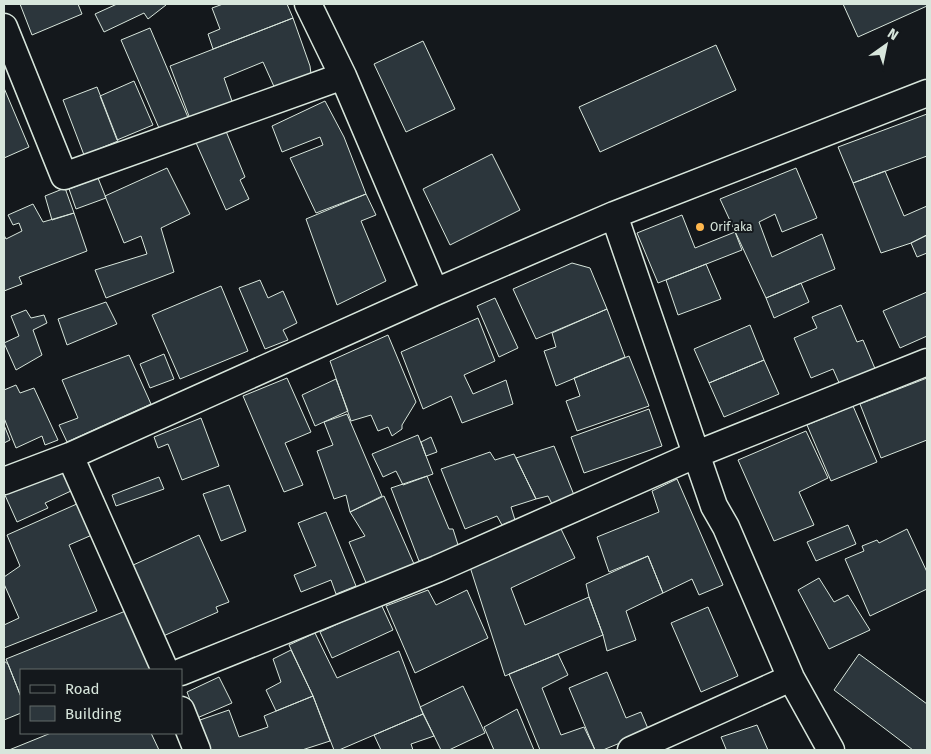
<svg xmlns="http://www.w3.org/2000/svg" width="931" height="754" font-family="'Fira Sans',sans-serif">
<rect width="100%" height="100%" fill="#14181c"/>
<path fill="#2c363c" stroke="#d8e6dc" d="M20,4H78L82,14L32,35Z
M117,4H165L166,5L148,19L144,13L104,32L95,14Z
M223,4H287L293,18L213,49L208,34L220,29L212,8Z
M843,4H927V6L858,37Z
M293,18L310,66L311,74L276,91L263,62L224,78L234,107L192,124L170,66Z
M150,28L190,122L162,135L121,40Z
M423,41L455,109L406,132L374,64Z
M716,45L736,90L600,152L579,107Z
M134,81L153,125L117,140L100,96Z
M97,87L118,141L84,155L63,100Z
M4,88L29,147L4,158Z
M325,101L344,137L366,194L316,213L290,158L323,145L320,137L282,152L272,126Z
M927,114V156L853,183L838,147Z
M223,124L245,177L240,180L249,199L226,210L193,136Z
M492,154L520,210L450,245L423,189Z
M167,168L190,214L161,228L174,272L106,298L95,270L147,254L141,236L124,243L105,196Z
M796,168L817,218L782,232L775,214L759,222L772,257L822,234L835,269L766,298L720,199Z
M885,171L904,216L927,206V235L911,243L881,253L853,183Z
M98,178L106,198L76,209L69,189Z
M65,188L74,213L52,220L45,196Z
M366,194L376,215L361,221L386,281L337,305L306,219Z
M33,204L43,222L74,213L87,251L19,277L22,284L4,291V235L6,239L22,231L19,223L13,225L8,215Z
M682,215L695,248L735,232L742,250L658,283L637,233Z
M927,235V253L917,257L911,243Z
M572,263L590,268L607,309L536,339L513,289Z
M706,264L721,299L678,315L666,280Z
M260,280L268,298L283,291L297,323L283,330L288,340L265,349L239,288Z
M801,283L809,302L774,318L766,298Z
M221,286L248,351L180,379L152,315Z
M927,292V336L900,348L883,311Z
M495,298L518,348L499,357L477,306Z
M106,302L117,324L67,345L58,319Z
M841,305L857,342L863,340L876,371L840,385L833,369L811,378L794,338L817,328L812,317Z
M607,309L625,357L556,386L544,351L556,347L552,333Z
M26,310L31,318L44,315L47,323L33,330L42,355L16,370L4,343L19,336L11,316Z
M478,318L495,361L464,375L473,394L506,380L513,404L462,423L451,396L423,409L401,352Z
M750,325L764,360L709,383L694,349Z
M388,335L416,402L402,425V429L392,436L388,427L378,431L371,415L351,421L330,361Z
M164,354L174,379L150,388L140,364Z
M129,355L151,404L67,442L59,425L78,418L62,380Z
M629,356L649,406L577,431L566,401L580,396L574,378Z
M764,360L779,394L724,417L709,383Z
M287,378L311,432L285,443L303,485L284,492L243,396Z
M927,378V440L881,458L860,404Z
M336,379L348,411L315,426L302,395Z
M16,385L20,393L34,388L58,440L45,445L42,436L16,448L4,418V390Z
M853,406L877,462L831,481L807,425Z
M649,409L662,446L584,473L571,437Z
M347,414L382,496L350,512L346,495L334,499L317,451L333,445L324,422Z
M201,418L219,466L182,480L168,444L158,448L154,437Z
M4,425L10,440L4,443Z
M806,431L828,478L799,492L814,525L774,541L738,460Z
M418,435L433,474L403,485L396,471L383,477L372,454Z
M431,437L437,452L426,456L421,442Z
M554,446L574,495L552,504L548,496L536,499L516,458Z
M490,452L495,460L514,454L536,499L511,507L515,520L502,525L497,516L465,529L441,469Z
M60,466L71,491L45,503L48,508L17,522L4,493Z
M427,476L449,529H453L459,548L419,561L391,488Z
M159,477L164,489L116,506L112,495Z
M677,479L723,585L699,595L692,579L663,593L648,556L609,572L597,537L659,512L652,491Z
M229,485L246,531L221,541L203,494Z
M384,496L414,564L367,585L349,542L365,536L350,512Z
M79,503L92,535L69,545L97,611L4,648V625L19,618L4,584V577L20,566L7,535Z
M326,512L356,586L336,594L331,580L301,592L294,575L316,566L298,523Z
M848,525L856,544L816,561L807,542Z
M561,529L575,558L511,588L525,625L589,597L603,635L505,676L470,567Z
M907,529L927,572V589L870,616L845,559L864,551L862,546L877,540L879,543Z
M199,535L229,602L216,607L218,612L161,637L131,566Z
M648,556L663,593L626,611L636,640L607,651L603,635L589,597L586,584Z
M819,578L834,602L848,595L870,630L829,649L798,590Z
M428,590L436,605L467,590L488,638L415,673L386,606Z
M381,604L393,630L332,658L320,632Z
M708,607L738,676L701,692L671,623Z
M128,610L152,670H21V697L6,659Z
M315,633L337,678L399,651L423,714L339,750H334L313,696L289,645Z
M291,650L313,696L276,711L266,690L281,682L273,659Z
M558,654L568,675L542,688L561,735L584,727L595,750H540L509,674Z
M859,654L927,704V750H913L834,690Z
M4,661L8,664L21,697V713L4,720Z
M607,672L626,718L641,712L649,731L603,750H595L569,688Z
M219,677L232,703L197,718L187,692Z
M463,686L485,733L449,750H441L420,707Z
M313,696L330,741L302,750H205L194,722L229,710L239,737L268,727L264,716Z
M517,709L534,750H494L484,727Z
M423,714L434,736L411,744L413,750H381L374,735Z
M757,725L768,750H723L726,749L721,737Z
M51,733H151L159,750H9Z"/>
<g fill="none" stroke-linecap="round" stroke-linejoin="round">
<g stroke="#d8e6dc" stroke-width="29">
<path id="minor" d="M308,4L343,76L435,292
M4,27L64,176L343,76
M614,215L927,93
M70,456L165,670
M4,481L70,456L435,292L614,215L714,506L726,527L791,678L831,750
M181,672L437,569L697,454L927,362
M181,710L197,750
M631,750L791,678"/>
</g>
<use href="#minor" stroke="#14181c" stroke-width="26"/>
</g>
<circle fill="#ffb74d" stroke="#14181c" stroke-width="2" cx="700" cy="227" r="5"/>
<g text-anchor="middle" dominant-baseline="central" stroke-width="4" stroke-linejoin="round" paint-order="stroke">
<g font-size="12" fill="#d8e6dc" stroke="#14181c" text-anchor="start">
<text x="710" y="227">Orif aka</text>
</g>
</g>
<rect width="931" height="754" fill="none" stroke="#d8e6dc" stroke-width="10"/>
<rect x="20" y="669" width="162" height="65" fill="#14181c" stroke="#626a69"/>
<rect x="30" y="685" width="25" height="8" fill="#14181c" stroke="#626a69"/>
<text x="65" y="694" font-size="15" fill="#d8e6dc">Road</text>
<rect x="30" y="706" width="25" height="15" fill="#2c363c" stroke="#626a69"/>
<text x="65" y="719" font-size="15" fill="#d8e6dc">Building</text>
<g transform="translate(886 45) rotate(33)" stroke="#14181c" stroke-width="4" paint-order="stroke">
<path d="M0-4L9 19L0 12L-9 19Z" fill="#d8e6dc"/>
<text y="-8" font-size="14" font-weight="bold" text-anchor="middle" fill="#d8e6dc">N</text>
</g>
</svg>
